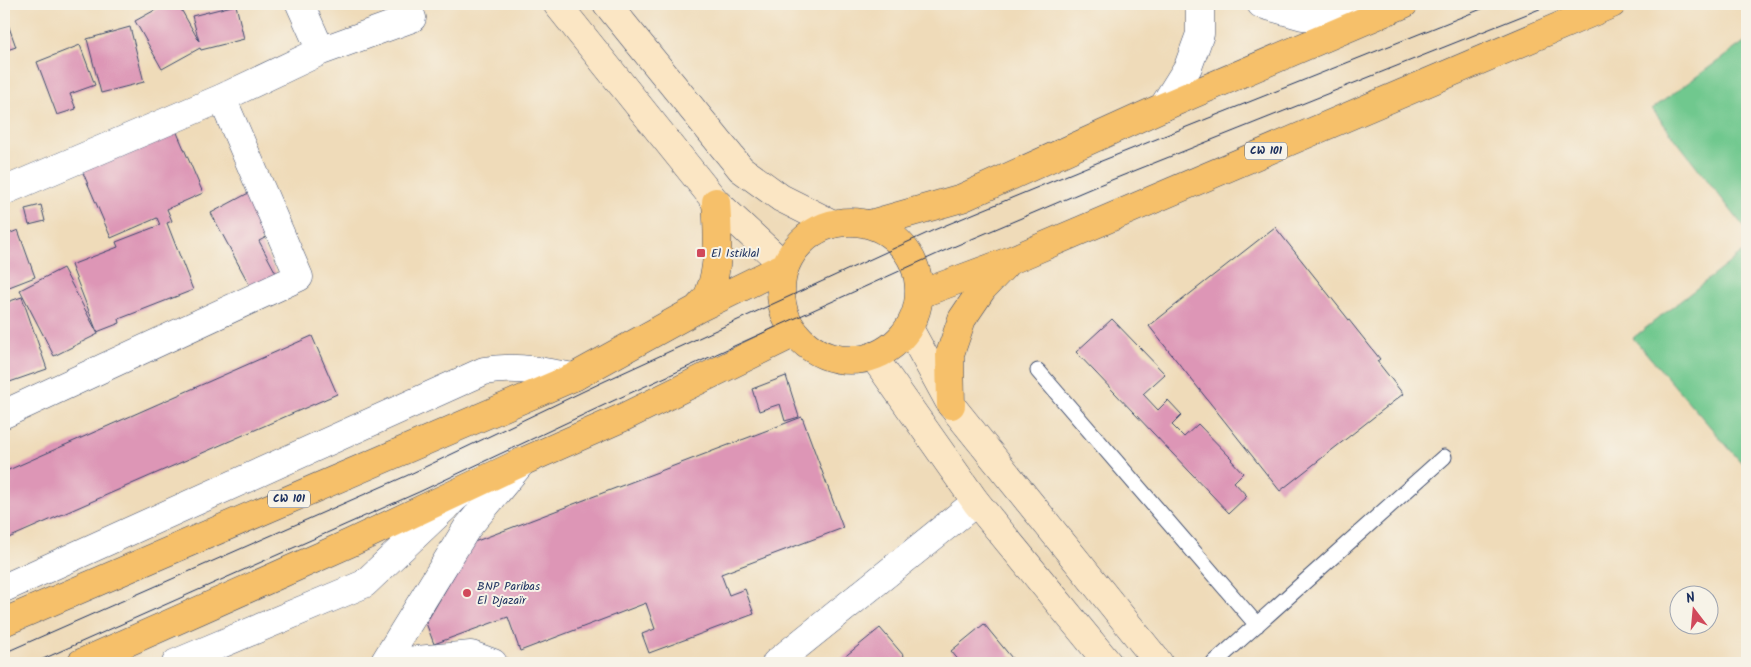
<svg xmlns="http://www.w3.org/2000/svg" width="1751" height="667" font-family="Kalam,sans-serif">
<rect width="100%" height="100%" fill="#f7f3e8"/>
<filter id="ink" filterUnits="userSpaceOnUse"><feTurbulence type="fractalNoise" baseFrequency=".02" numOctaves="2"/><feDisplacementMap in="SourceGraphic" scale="10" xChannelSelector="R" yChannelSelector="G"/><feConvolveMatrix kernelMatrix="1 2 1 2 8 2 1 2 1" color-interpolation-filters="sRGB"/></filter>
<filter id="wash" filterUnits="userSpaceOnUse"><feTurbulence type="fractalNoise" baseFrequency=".0096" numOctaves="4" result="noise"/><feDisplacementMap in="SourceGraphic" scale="20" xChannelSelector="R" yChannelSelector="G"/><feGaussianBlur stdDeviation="1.12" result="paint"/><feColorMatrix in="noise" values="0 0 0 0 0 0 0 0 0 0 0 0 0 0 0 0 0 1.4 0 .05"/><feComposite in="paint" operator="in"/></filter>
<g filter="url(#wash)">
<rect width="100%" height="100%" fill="#efdbb9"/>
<path fill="#70c88e" stroke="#467c76" d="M1747,40V231L1652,109Z
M1747,249V469L1633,338Z"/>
<g id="blocks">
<path fill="#dd96b6" d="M166,4H178L199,41L192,16L236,5L244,39L201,50L200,48L162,69L135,21Z
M4,13L16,47L4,51Z
M130,27L144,82L101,93L87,39Z
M80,45L95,85L70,94L76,109L57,115L37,62Z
M175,128L203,193L167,209L172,221L167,223L193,290L119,319L120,323L97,332L71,265L118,247L116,242L160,225L157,218L111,238L81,168Z
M256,189L278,231L259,241L277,275L251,288L211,213Z
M41,205L45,221L29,225L25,209Z
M1275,227L1380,359L1377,361L1403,394L1280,491L1149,326Z
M18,230L35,277L4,289V236Z
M63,268L98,334L54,356L20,290Z
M22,297L47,369L4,384V303Z
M1112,319L1165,374L1143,394L1158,410L1168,400L1182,415L1172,425L1184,437L1198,424L1232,459L1231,460L1243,473L1234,482L1247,496L1229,513L1076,352Z
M312,336L337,394L4,540V472Z
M786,376L799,417L785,421L780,404L759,411L752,389Z
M802,417L843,528L721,574L729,595L745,589L754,614L649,653L642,634L655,629L646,603L520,651L508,617L434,644L426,623L474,542Z
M984,624L1016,663H961L951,651Z
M880,628L910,663H837Z"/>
</g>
</g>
<g filter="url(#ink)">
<use href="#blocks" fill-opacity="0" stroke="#3b496c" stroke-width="1"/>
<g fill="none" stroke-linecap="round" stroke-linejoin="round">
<g stroke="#3b496c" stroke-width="17">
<path id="lane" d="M1038,371L1257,625
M1214,663L1444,457"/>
</g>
<g stroke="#3b496c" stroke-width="29">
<path id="street" d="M300,4L321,51
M1261,4L1303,16L1333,18L1373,11
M1163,107L1188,67L1200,34V4
M4,191L222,98L321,51L412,18
M4,414L299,277L222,98
M4,588L484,371C516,365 543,372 574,377
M176,663L364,584L458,495
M384,663L467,528L522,462
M384,663L471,655L493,663
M776,663L976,502"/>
</g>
<g stroke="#3b496c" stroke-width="29">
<path id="secondary" d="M557,4L716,202L785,266
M607,4L741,169L781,198L831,223
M909,328L951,405L1159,663
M873,356L976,502L1108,663"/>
</g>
<g stroke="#3b496c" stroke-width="29">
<path id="primary" d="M781 291a69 69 0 1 1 138 0a69 69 0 1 1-138 0Z
M870,224L962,198L1163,107L1404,4
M920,294L1009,261L1612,4
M697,309C701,304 707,299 709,293C720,268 718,230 716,202
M951,405L950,354L962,319L983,288L1004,266
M4,622L574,377L697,309L785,266
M81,663L350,543L522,462L624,417L795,333"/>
</g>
<use href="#lane" stroke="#fff" stroke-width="15"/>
<use href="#street" stroke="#fff" stroke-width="28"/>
<use href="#secondary" stroke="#fbe6c4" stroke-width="28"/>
<use href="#primary" stroke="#f6c06b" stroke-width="28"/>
<path stroke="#1b2f5e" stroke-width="1" d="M4,653L406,476L605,381L934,230L1089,166L1494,4
M34,663L419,492L617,399L946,250L1099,185L1552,4"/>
</g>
</g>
<g fill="#d1495b" stroke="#f7f3e8" stroke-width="2">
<rect x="696" y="248" width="10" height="10" rx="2.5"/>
<circle cx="467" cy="593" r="5"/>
</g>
<g text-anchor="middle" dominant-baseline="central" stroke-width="4" stroke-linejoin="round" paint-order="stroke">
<g fill="#f7f3e8" stroke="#5d6a87" stroke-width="1">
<rect x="1245" y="142.5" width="42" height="17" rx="4"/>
<rect x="268" y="490.5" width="42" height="17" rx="4"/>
</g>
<g font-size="11" font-weight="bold" fill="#1b2f5e">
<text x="1266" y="151">CW 101</text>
<text x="289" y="499">CW 101</text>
</g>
<g font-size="12" fill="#1b2f5e" stroke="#f7f3e8" text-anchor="start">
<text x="711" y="253">El Istiklal</text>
<text x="477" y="586">BNP Paribas<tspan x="477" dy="14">El Djazaïr</tspan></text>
</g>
</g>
<rect width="1751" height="667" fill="none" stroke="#f7f3e8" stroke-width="20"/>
<g transform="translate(1694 610) rotate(344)"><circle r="24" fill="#f7f3e8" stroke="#9fa5b1"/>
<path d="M0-4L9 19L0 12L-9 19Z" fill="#d1495b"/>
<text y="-8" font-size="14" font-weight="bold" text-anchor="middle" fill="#1b2f5e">N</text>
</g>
</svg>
